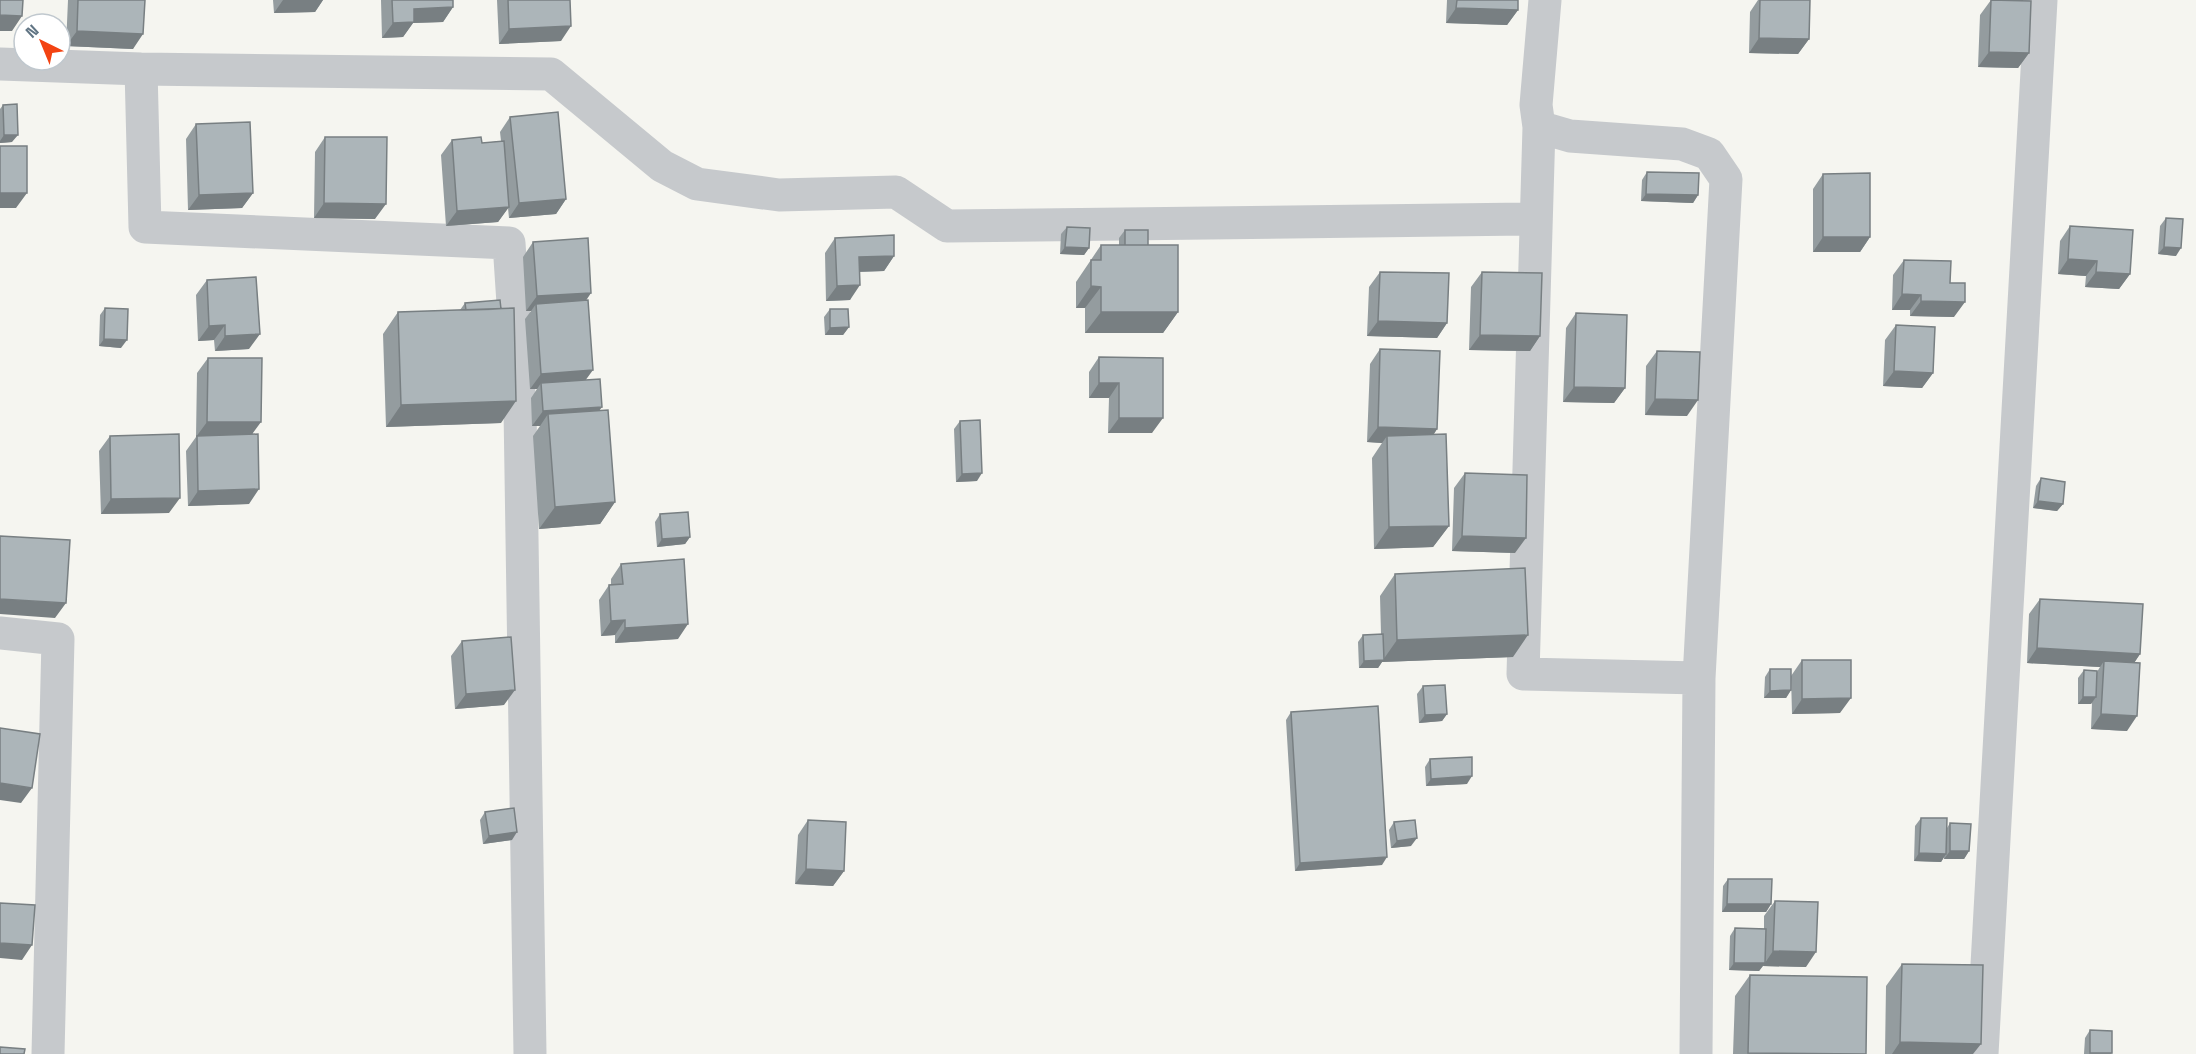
<svg xmlns="http://www.w3.org/2000/svg" width="2196" height="1054" font-family="'Space Grotesk',sans-serif">
<rect width="100%" height="100%" fill="#f5f5f0"/>
<g fill="none" stroke-linecap="round" stroke-linejoin="round">
<path stroke="#c6c9cc" stroke-width="33" d="M1545,0L1536,105L1539,127L1570,136L1682,144L1709,154L1726,179L1699,678L1696,1054
M0,64L141,69L551,74L662,166L697,184L779,195L896,192L947,226L1536,219
M141,69L145,227L509,243L520,409L530,1054
M1539,127L1523,674L1699,678
M0,633L58,639L48,1054
M1982,1054L2041,0"/>
</g>
<path fill="#949c9f" d="M68,0H145L133,49L66,46Z
M273,0H323L315,12L274,13Z
M381,0H453V7L443,22L413,23L403,37L382,38Z
M497,0H570L561,41L499,44Z
M1447,0H1518V10L1507,25L1446,23Z
M1758,0H1810L1809,39L1798,54L1749,53L1750,12Z
M1991,0L2029,53L2018,68L1978,67L1980,15Z
M3,105L12,142L0,143V109Z
M510,117L566,199L556,214L509,218L508,208L498,222L446,226L441,155L452,140L482,143L501,141L500,132Z
M196,124L253,193L242,208L188,210L186,139Z
M325,137L375,219L314,218L315,152Z
M1647,172L1698,195L1693,203L1641,201L1642,180Z
M1823,174L1870,237L1860,252H1813V189Z
M2166,218L2176,256L2158,254L2160,226Z
M2070,226L2130,274L2119,289L2085,287L2086,276L2058,274L2060,241Z
M1067,227L1089,248L1084,255L1060,254L1061,234Z
M1125,230L1148,245L1178,312L1163,333H1085V308H1076V282L1101,245H1119V238Z
M835,238L894,256L884,271L860,272L850,300L826,301L825,253Z
M533,242L586,300V380L599,411L615,502L600,524L539,529L533,436L540,426H532L531,398L537,389H530L525,319L531,311H526L523,257Z
M1904,260L1950,283L1954,317L1910,316V310H1892L1893,275Z
M1380,272L1447,323L1437,338L1367,336L1369,287Z
M1482,272L1540,336L1530,351L1469,350L1471,287Z
M207,280L249,349L215,351L214,340L198,341L196,295Z
M465,303L501,423L386,427L383,334L398,312L460,310Z
M105,308L121,348L99,346L100,315Z
M830,309L849,327L843,335H825L824,317Z
M1576,313L1625,388L1614,403L1563,402L1566,328Z
M1896,325L1933,373L1922,388L1883,386L1885,340Z
M1380,349L1437,429L1434,434L1449,526L1433,547L1374,549L1372,458L1382,443L1367,442L1370,364Z
M1657,351L1687,416L1645,415L1646,366Z
M1099,357L1163,358L1152,433H1108L1109,398H1089V372Z
M208,358L253,434L249,504L188,506L186,451L196,437L197,373Z
M960,421L977,481L956,482L954,429Z
M110,436L169,513L101,514L99,451Z
M1465,473L1515,553L1452,551L1454,488Z
M2041,478L2063,504L2057,511L2033,508L2036,486Z
M660,514L690,537L685,544L657,547L655,522Z
M621,564L678,639L615,643V635L601,636L599,600L609,585H611V579Z
M1395,574L1513,657L1382,662L1378,668H1359L1358,642L1363,635L1381,634L1380,596Z
M2040,599L2140,654L2134,663L2127,731L2091,729L2092,702L2091,704H2078V678L2084,670L2097,672L2100,667L2027,663L2029,614Z
M462,641L504,705L455,709L451,656Z
M1802,660L1840,713L1792,714L1791,676Z
M1770,669L1791,690L1786,698H1764L1765,677Z
M1423,686L1447,714L1442,721L1419,723L1417,694Z
M1291,712L1382,865L1295,871L1286,720Z
M1430,759L1467,784L1426,786L1425,767Z
M485,812L512,840L483,844L480,820Z
M1921,818L1947,828L1950,823L1969,851L1964,859H1944V857L1941,862L1914,861L1915,826Z
M808,820L844,871L833,886L795,884L798,835Z
M1394,822L1411,846L1391,848L1389,830Z
M1728,879L1771,904L1766,912H1722L1723,886Z
M1775,901L1806,967L1763,966L1759,971L1729,970L1730,936L1735,928L1764,929V916Z
M1902,964L1973,1054H1885L1886,986Z
M1750,975L1866,1054H1733L1735,996Z
M2090,1030L2112,1053L2111,1054H2084L2085,1038Z"/>
<path fill="#787f82" d="M283,0H323L315,12L274,13Z
M453,7L443,22L413,23L403,37L382,38L393,23L414,9Z
M1456,8L1518,10L1507,25L1446,23Z
M0,15L22,16L12,31H0Z
M571,26L561,41L499,44L509,29Z
M77,31L143,34L133,49L66,46Z
M1759,38L1809,39L1798,54L1749,53Z
M1989,52L2029,53L2018,68L1978,67Z
M4,135H18L12,142L0,143V141Z
M0,193H27L16,208H0Z
M253,193L242,208L188,210L199,195Z
M1646,194L1698,195L1693,203L1641,201Z
M566,199L556,214L509,218L519,203Z
M324,203L386,204L375,219L314,218Z
M509,207L498,222L446,226L457,211Z
M1823,237H1870L1860,252H1813Z
M1065,247L1089,248L1084,255L1060,254Z
M2164,247L2181,248L2176,256L2158,254Z
M894,256L884,271L849,272L859,257Z
M2068,259L2097,261L2086,276L2058,274Z
M2096,272L2130,274L2119,289L2085,287Z
M860,285L850,300L826,301L837,286Z
M1091,286L1101,287L1085,308H1076Z
M591,293L581,308L536,304L531,311H526L537,296Z
M1902,294L1921,295L1910,310H1892Z
M1921,301L1965,302L1954,317L1910,316Z
M1101,312H1178L1163,333H1085Z
M1378,321L1447,323L1437,338L1367,336Z
M225,325L214,340L198,341L209,326Z
M849,327L843,335H825L830,328Z
M260,334L249,349L215,351L225,336Z
M1480,335L1540,336L1530,351L1469,350Z
M104,339L127,340L121,348L99,346Z
M593,370L582,385L541,383L537,389H530L541,374Z
M1894,371L1933,373L1922,388L1883,386Z
M1099,383H1119L1109,398H1089Z
M1574,387L1625,388L1614,403L1563,402Z
M1655,399L1698,400L1687,416L1645,415Z
M516,401L501,423L386,427L401,405Z
M602,407L591,422L548,414L540,426H532L543,411Z
M1119,418H1163L1152,433H1108Z
M207,422H261L250,437H196Z
M1378,427L1437,429L1427,444L1387,436L1382,443L1367,442Z
M982,473L977,481L956,482L962,474Z
M259,489L249,504L188,506L198,491Z
M180,498L169,513L101,514L111,499Z
M2038,501L2063,504L2057,511L2033,508Z
M615,502L600,524L539,529L555,507Z
M1449,526L1433,547L1374,549L1389,527Z
M1462,536L1526,538L1515,553L1452,551Z
M690,537L685,544L657,547L662,539Z
M0,599L66,603L55,618L0,614Z
M625,620L615,635L601,636L611,621Z
M688,624L678,639L615,643L625,628Z
M1528,635L1513,657L1382,662L1378,668H1359L1364,661L1383,660L1397,640Z
M2037,648L2140,654L2130,669L2104,661L2100,667L2027,663Z
M515,690L504,705L455,709L466,694Z
M1791,690L1786,698H1764L1770,691Z
M2083,697H2096L2091,704H2078Z
M1851,698L1840,713L1792,714L1802,699Z
M1447,714L1442,721L1419,723L1425,715Z
M2101,714L2137,716L2127,731L2091,729Z
M1472,776L1467,784L1426,786L1431,779Z
M0,783L32,788L21,803L0,800Z
M517,832L512,840L483,844L489,836Z
M1417,838L1411,846L1391,848L1397,841Z
M1950,851H1969L1964,859H1944Z
M1919,853L1946,854L1941,862L1914,861Z
M1387,857L1382,865L1295,871L1300,863Z
M806,869L844,871L833,886L795,884Z
M1727,904H1771L1766,912H1722Z
M0,943L32,945L22,960L0,958Z
M1773,951L1816,952L1806,967L1763,966Z
M1734,963H1765L1759,971L1729,970Z
M1900,1042L1981,1044L1973,1054H1892Z"/>
<path fill="#acb5b9" stroke="#787f82" stroke-width="1.5" d="M0,0H23L22,16L0,15Z
M78,0H145L143,34L77,31Z
M392,0H453V7L414,9V22L393,23Z
M508,0H570L571,26L509,29Z
M1457,0H1518V10L1456,8Z
M1760,0H1810L1809,39L1759,38Z
M1991,0L2031,1L2029,53L1989,52Z
M17,104L18,135H4L3,105Z
M558,112L566,199L519,203L510,117Z
M250,122L253,193L199,195L196,124Z
M325,137H387L386,204L324,203Z
M481,137L482,143L504,141L509,207L457,211L452,140Z
M0,146H27V193H0Z
M1647,172L1699,173L1698,195L1646,194Z
M1870,173V237H1823V174Z
M2166,218L2183,219L2181,248L2164,247Z
M2070,226L2133,230L2130,274L2096,272L2097,261L2068,259Z
M1067,227L1090,228L1089,248L1065,247Z
M1125,230H1148V245H1125Z
M894,235V256L859,257L860,285L837,286L835,238Z
M588,238L591,293L537,296L533,242Z
M1101,245H1178V312H1101V287L1091,286V260H1101Z
M1904,260L1951,261L1950,283H1965V302L1921,301V295L1902,294Z
M1380,272L1449,273L1447,323L1378,321Z
M1482,272L1542,273L1540,336L1480,335Z
M256,277L260,334L225,336V325L209,326L207,280Z
M500,300L501,309L466,310L465,303Z
M588,300L593,370L541,374L536,304Z
M105,308L128,309L127,340L104,339Z
M514,308L516,401L401,405L398,312Z
M830,309H848L849,327L830,328Z
M1576,313L1627,315L1625,388L1574,387Z
M1896,325L1935,327L1933,373L1894,371Z
M1380,349L1440,351L1437,429L1378,427Z
M1657,351L1700,352L1698,400L1655,399Z
M1099,357L1163,358V418H1119V383H1099Z
M208,358H262L261,422H207Z
M600,379L602,407L543,411L541,383Z
M608,410L615,502L555,507L548,414Z
M980,420L982,473L962,474L960,421Z
M179,434L180,498L111,499L110,436Z
M258,434L259,489L198,491L197,436Z
M1446,434L1449,526L1389,527L1387,436Z
M1465,473L1527,475L1526,538L1462,536Z
M2041,478L2065,482L2063,504L2038,501Z
M688,512L690,537L662,539L660,514Z
M0,536L70,540L66,603L0,599Z
M684,559L688,624L625,628V620L611,621L609,585L623,584L621,564Z
M1525,568L1528,635L1397,640L1395,574Z
M2040,599L2143,604L2140,654L2037,648Z
M1383,634L1384,660L1364,661L1363,635Z
M511,637L515,690L466,694L462,641Z
M1802,660H1851V698L1802,699Z
M2104,661L2140,663L2137,716L2101,714Z
M1770,669H1791V690L1770,691Z
M2084,670L2097,671L2096,697H2083Z
M1445,685L1447,714L1425,715L1423,686Z
M1378,706L1387,857L1300,863L1291,712Z
M0,728L40,734L32,788L0,783Z
M1472,757V776L1431,779L1430,759Z
M514,808L517,832L489,836L485,812Z
M1921,818H1947L1946,854L1919,853Z
M808,820L846,822L844,871L806,869Z
M1415,820L1417,838L1397,841L1394,822Z
M1950,823L1971,824L1969,851H1950Z
M1728,879H1772L1771,904H1727Z
M1775,901L1818,902L1816,952L1773,951Z
M0,903L35,905L32,945L0,943Z
M1735,928L1766,929L1765,963H1734Z
M1902,964L1983,965L1981,1044L1900,1042Z
M1750,975L1867,977L1866,1054L1748,1053Z
M2090,1030L2112,1031V1053H2090Z
M0,1047L25,1049L24,1054H0Z"/>
<g transform="translate(42 42) rotate(317)"><circle r="28" fill="#ffffff" stroke="#c0c8ce" stroke-width="1.5"/>
<path d="M0-4.5L10 22L0 15L-10 22Z" fill="#f34312"/>
<text y="-9" font-size="16" font-weight="bold" text-anchor="middle" fill="#617584">N</text>
</g>
</svg>
